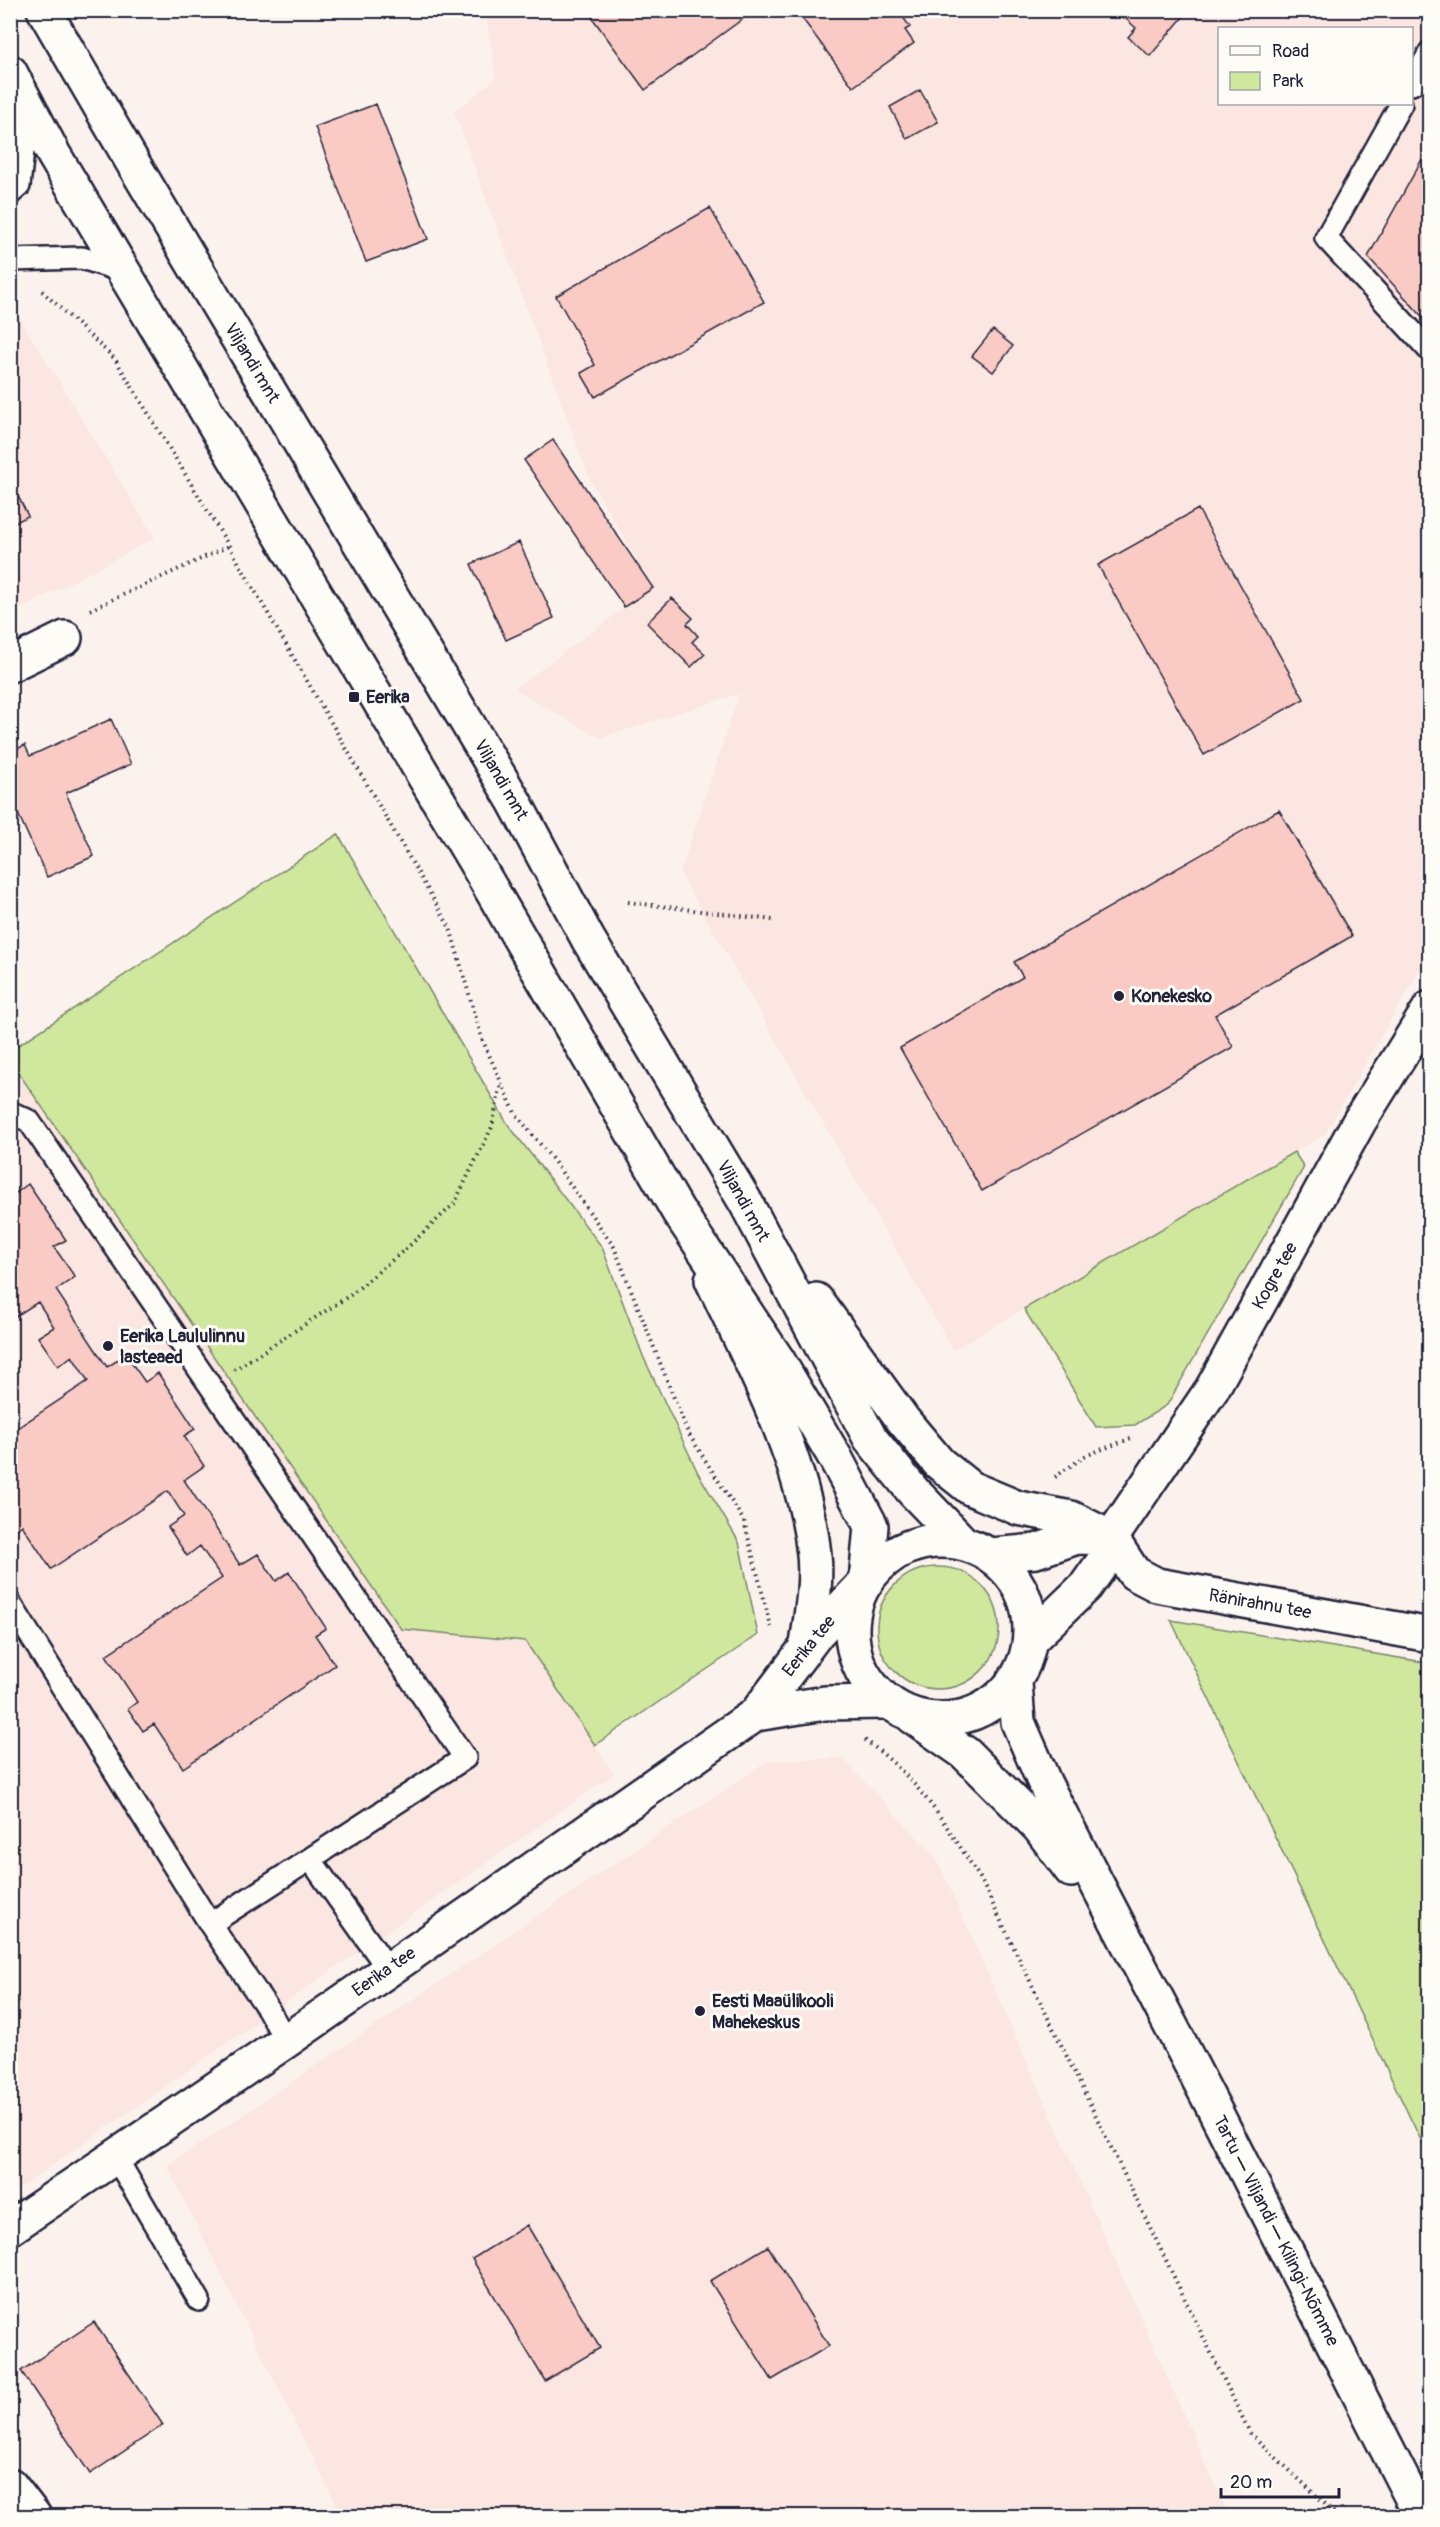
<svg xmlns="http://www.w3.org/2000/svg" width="1440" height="2527" font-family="Pangolin,sans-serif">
<rect width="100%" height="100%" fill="#fcf2ed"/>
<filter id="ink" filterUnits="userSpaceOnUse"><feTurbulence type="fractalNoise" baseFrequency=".0167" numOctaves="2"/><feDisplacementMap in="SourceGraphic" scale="12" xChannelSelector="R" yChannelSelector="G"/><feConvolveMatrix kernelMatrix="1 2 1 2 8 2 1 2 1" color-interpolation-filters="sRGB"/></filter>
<g filter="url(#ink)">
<path fill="#fbe6e1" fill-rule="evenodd" d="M485,11H1429V954L1325,1134L953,1350L680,873L739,694L600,738L514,689L653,587L590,480L454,112L496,78ZM1220,28H1412V104H1220Z
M10,302L155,538L11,614H10Z
M10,1062L401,1629L525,1641L614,1774L11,2194Z
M842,1758L936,1857L1229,2516H342L167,2166L767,1761Z"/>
<path fill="#cfe89e" stroke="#78856c" stroke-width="1.5" d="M338,834L507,1123L602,1247L643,1356L698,1473L739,1542L758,1635L595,1745L525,1641L401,1629L11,1062V1050Z
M1294,1152L1304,1167L1167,1405L1135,1425L1096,1427L1024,1309Z
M877 1628a61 61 0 1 1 122 0a61 61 0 1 1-122 0Z
M1171,1620L1429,1663V2157Z"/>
<path fill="#facac4" stroke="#22223b" stroke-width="1.5" d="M590,10H755L645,90L588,12Z
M796,10H898L910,27L905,30L914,43L853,87Z
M1132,10H1189L1150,56L1128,37L1136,28L1125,18Z
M920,90L938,122L907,139L890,107Z
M376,104L428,239L366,262L315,127Z
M1430,145V325L1368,257Z
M710,208L764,302L595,397L581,373L595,365L556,296Z
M993,330L1013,346L993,372L972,356Z
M553,440L653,588L624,607L524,460Z
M10,480L28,516L10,525Z
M1198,509L1304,699L1204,755L1098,565Z
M519,542L554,618L506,640L471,564Z
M672,598L693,618L687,624L698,636L692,642L705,654L691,667L647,623Z
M111,719L131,764L66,793L94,856L47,877L10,796V752L25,745L30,756Z
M1279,810L1352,936L1215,1015L1233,1047L982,1191L900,1048L1023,977L1014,962Z
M28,1184L66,1240L54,1247L75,1277L56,1290L107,1367L126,1355L145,1382L158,1373L195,1429L184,1436L204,1466L184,1480L240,1565L258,1554L276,1581L289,1572L326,1628L315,1635L335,1665L183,1768L154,1724L143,1731L128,1709L137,1702L106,1655L222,1578L200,1546L187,1556L168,1527L184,1516L168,1491L51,1569L22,1525L12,1533L10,1531V1433L88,1381L72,1356L58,1366L38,1337L54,1327L38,1302L10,1320V1185L16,1193Z
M527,2225L600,2348L545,2381L472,2259Z
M768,2246L829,2346L772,2380L710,2281Z
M94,2322L163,2425L90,2474L21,2371Z"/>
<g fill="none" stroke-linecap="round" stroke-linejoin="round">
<g stroke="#22223b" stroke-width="26">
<path id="lane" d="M1412,84L1430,52
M1401,104L1326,238L1430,351
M10,194L19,186L28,106
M10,260L82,258L123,271
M10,1112L29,1121L465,1758L210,1924
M10,1603L210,1924L268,2009L286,2041
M311,1860L388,1969
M115,2156L199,2300"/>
</g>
<g stroke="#22223b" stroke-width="38">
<path id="street" d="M10,665L65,638
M1111,1538L1134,1573L1157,1585L1430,1635
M991,1555L1036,1551L1077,1537L1111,1538
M1031,1639L1086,1586L1103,1562L1111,1538L1212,1389L1359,1122L1430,1008
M10,2485L34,2516"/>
</g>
<g stroke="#22223b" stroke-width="38">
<path id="secondary" d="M712,1280C752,1364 804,1460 814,1554C817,1585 811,1615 807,1645
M756,1714L825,1703L886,1702
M10,2228L286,2041L756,1714L817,1633L866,1582"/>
</g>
<g stroke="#22223b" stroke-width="38">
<path id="primary" d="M44,10L133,163L514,801L588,939L746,1203L870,1438L913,1491L963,1543
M10,72L54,155L480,870L678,1211L777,1359L836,1459L871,1526L866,1582
M816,1300L903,1420L939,1463L970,1488L1018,1508L1071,1518L1111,1538
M852 1630a89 89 0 1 1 178 0a89 89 0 1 1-178 0Z
M1015,1683L1018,1722L1045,1784L1211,2103L1421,2516
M913,1717L965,1753L1039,1827L1071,1870"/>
</g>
<path stroke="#22223b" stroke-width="4" stroke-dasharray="1.5 4.5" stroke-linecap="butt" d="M42,291L115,359L229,546L450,928L482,1039L515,1113L553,1160L614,1247L688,1433L744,1521L771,1627
M90,610L229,546
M628,902L773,920
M234,1370L352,1294L410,1245L454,1204L492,1127L501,1083
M1055,1477L1085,1456L1134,1437
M865,1740C919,1779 945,1823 980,1878L1250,2433L1338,2516"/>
<use href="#lane" stroke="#fdfcf7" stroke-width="21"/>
<use href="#street" stroke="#fdfcf7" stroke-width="33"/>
<use href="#secondary" stroke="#fdfcf7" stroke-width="33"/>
<use href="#primary" stroke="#fdfcf7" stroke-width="33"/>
</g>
</g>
<g fill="#22223b" stroke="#fdfcf7" stroke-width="2">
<rect x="348" y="691" width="12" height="12" rx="3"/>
<circle cx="1119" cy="996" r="6"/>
<circle cx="108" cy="1346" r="6"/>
<circle cx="700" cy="2011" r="6"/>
</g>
<g text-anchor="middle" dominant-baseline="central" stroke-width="6" stroke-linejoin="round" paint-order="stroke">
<g font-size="18" fill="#22223b" stroke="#fdfcf7">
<text transform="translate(252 363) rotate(59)">Viljandi mnt</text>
<text transform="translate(501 780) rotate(60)">Viljandi mnt</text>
<text transform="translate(743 1201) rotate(61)">Viljandi mnt</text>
<text transform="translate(1275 1276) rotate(-61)">Kogre tee</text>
<text transform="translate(1260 1604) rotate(10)">Ränirahnu tee</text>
<text transform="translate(809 1646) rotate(-51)">Eerika tee</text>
<text transform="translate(384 1972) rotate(-35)">Eerika tee</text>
<text transform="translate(1276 2231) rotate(63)">Tartu — Viljandi — Kilingi-Nõmme</text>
</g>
<g font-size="18" font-weight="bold" fill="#22223b" stroke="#fdfcf7" text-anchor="start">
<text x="366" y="697">Eerika</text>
<text x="1131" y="996">Konekesko</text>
<text x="120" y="1336">Eerika Laululinnu<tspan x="120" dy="21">lasteaed</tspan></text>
<text x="712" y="2001">Eesti Maaülikooli<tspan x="712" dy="21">Mahekeskus</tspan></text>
</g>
</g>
<rect width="1440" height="2527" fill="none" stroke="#fdfcf7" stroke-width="36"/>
<rect x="18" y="18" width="1404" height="2491" fill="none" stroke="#22223b" stroke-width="2" filter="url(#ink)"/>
<rect x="1218" y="27" width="195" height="78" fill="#fdfcf7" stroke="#a5a5ac" stroke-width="1.5"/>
<rect x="1230" y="46" width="30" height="9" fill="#fdfcf7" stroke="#a5a5ac" stroke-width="1.5"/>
<text x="1272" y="57" font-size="18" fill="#22223b">Road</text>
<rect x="1230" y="72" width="30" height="18" fill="#cfe89e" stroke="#a5a5ac" stroke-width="1.5"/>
<text x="1272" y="87" font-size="18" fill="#22223b">Park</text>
<path d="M1221 2488v9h118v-9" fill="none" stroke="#22223b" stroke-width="3"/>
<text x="1230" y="2488" font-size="18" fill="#22223b" stroke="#fdfcf7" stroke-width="4.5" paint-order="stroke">20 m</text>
</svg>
